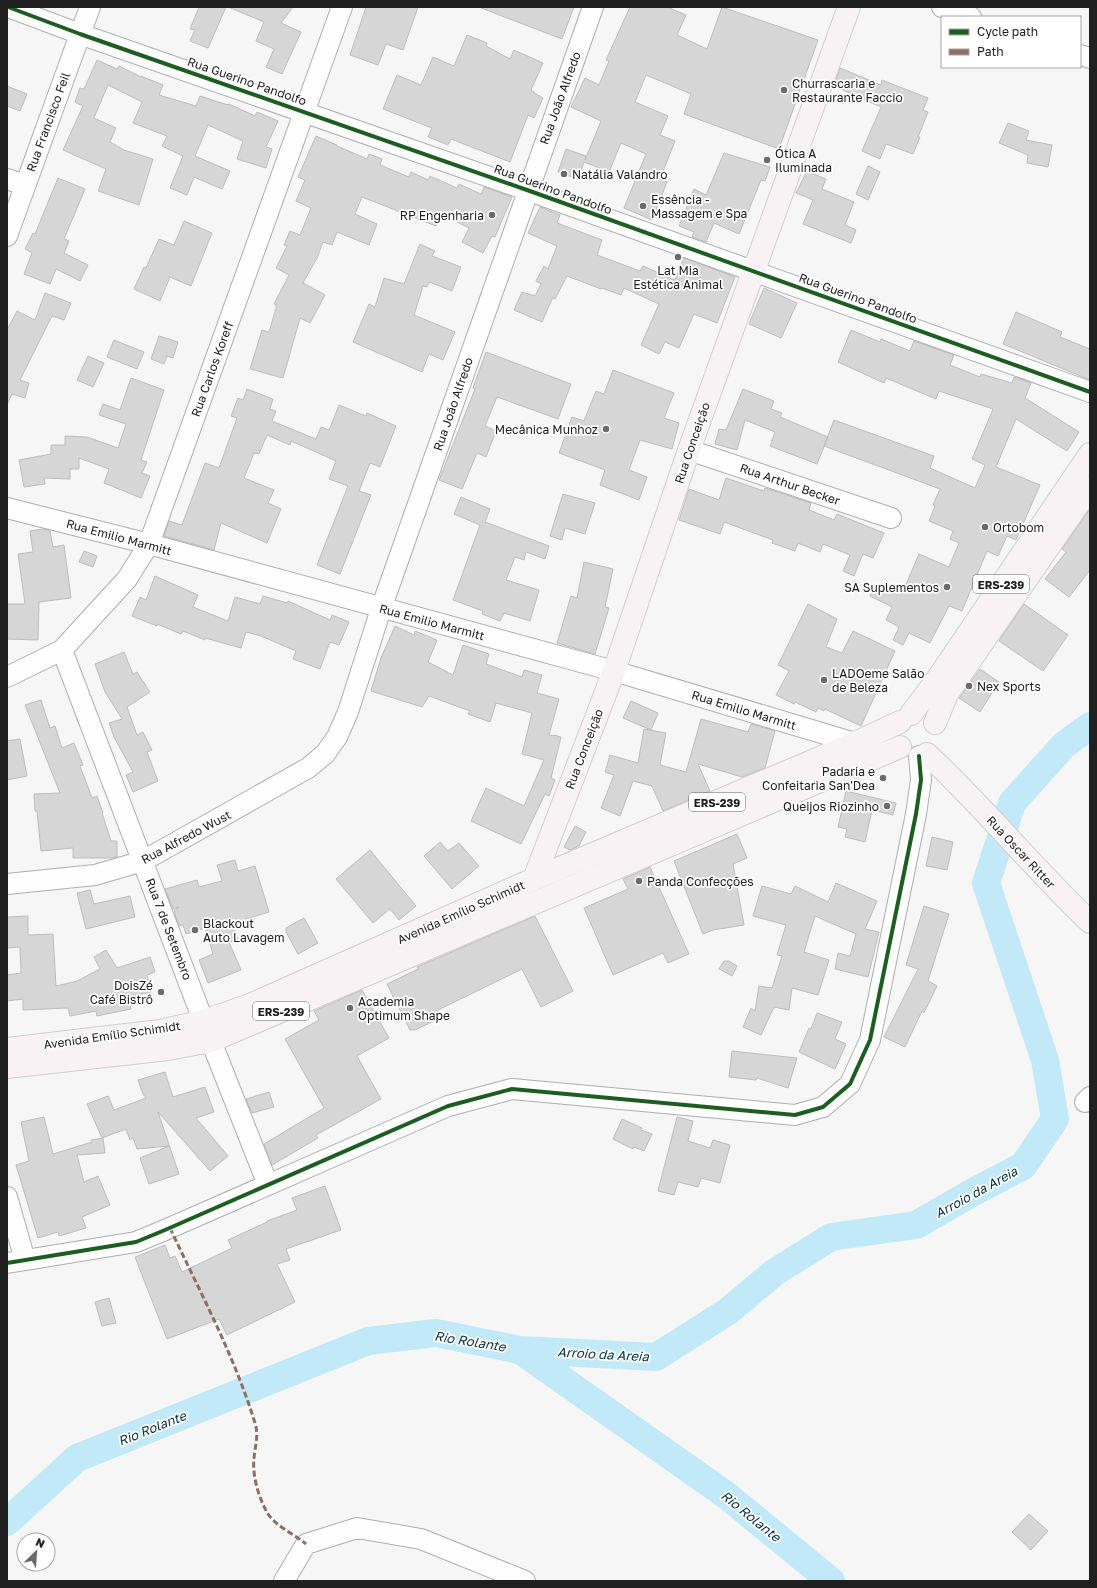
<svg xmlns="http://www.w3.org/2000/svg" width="1097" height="1588" font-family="'Golos Text',sans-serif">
<rect width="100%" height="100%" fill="#f6f6f6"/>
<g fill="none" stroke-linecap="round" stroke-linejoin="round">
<path stroke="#c2e9f7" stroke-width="28" d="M520,1350L656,1357L727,1312L775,1272L831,1237L916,1225L977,1190L1023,1166L1055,1119L1045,1060L986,883L1012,803L1064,745L1090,726
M7,1522L77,1458L368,1341L436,1333L520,1350L726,1495L831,1581"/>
</g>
<path fill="#d6d6d7" stroke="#bdbdbd" d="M199,7H226L208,48L190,41L195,30L190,29Z
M228,7H293L281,23L301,32L282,74L266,67L274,49L256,41L264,22Z
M366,7H418L403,50L386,44L378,65L350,55Z
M481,7H574L562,39L481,8Z
M630,7H667L686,15L677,35L707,49L722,7L818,40L779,149L684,114L691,94L646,75L635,102L668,116L660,135L675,141L660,179L667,182L652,220L624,208L646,154L621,143L609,172L584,162L578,179L558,172L566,149L586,156L585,160L601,121L571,107L585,78L599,85L609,61L606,60Z
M467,35L487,43L486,46L510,59L514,50L543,63L531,90L534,92V93L543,98L534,118L528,115L510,162L451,139L448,145L428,137L432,128L383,109L397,75L421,85L433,57L454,66Z
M97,60L117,69L119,66L141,77V76L163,85L159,95L196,106L200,96L228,105L229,104L255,116L257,112L278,121L266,147L272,149L266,168L237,159L243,141L208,125L195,156L230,171L222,189L194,177L187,195L170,188L183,156L162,146L167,136L133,123L142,102L108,85L94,118L116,128L110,142L124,150L153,159L139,205L98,191L106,169L63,150L83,106L75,102L80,88L84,89Z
M840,68L881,85L882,80L928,98L923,110L928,112L918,137H920L913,154L886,144L880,159L862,151L881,107L834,86Z
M7,86L27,94L20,111L7,106Z
M1008,123L1029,131L1026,140L1052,145L1048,167L1027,163L1028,155L999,143Z
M316,136L337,145V146L367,159L369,154L382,159L380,165L409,177L411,172L428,180L430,176L457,188L459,184L481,194L484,187L512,197L495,237L492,236L483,253L462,242L469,228L441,214L436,226L362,197L355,214L377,224L369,245L337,232L332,245L323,242L317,258L303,283L325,295L310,323L300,318L283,378L250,369L262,330L269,332L277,305L274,304L289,275L276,268L287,246L284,245L290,231L300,235L311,208L296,201L305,180L298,177Z
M724,153L770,167L765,181L761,180L739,234L714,223L706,242L692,237L694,232L679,226L694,189L706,195Z
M868,166L880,172L868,200L856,194Z
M807,171L826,179L822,189L854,202L845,225L856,230L851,243L803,224L813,200L796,193Z
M58,178L85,189L64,239L69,241L64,253L88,265L80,281L56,269L50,284L24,274L32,253L25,249L33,233L35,234Z
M540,207L560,215L557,223L602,240L597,255L640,271L643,266L675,280L684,258L735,277L717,323L694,314L679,348L665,342L659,354L641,345L659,304L624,288L621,295L602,288L601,289L567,276L555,299L553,297L542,322L514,310L522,292L535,296L541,284L536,281L544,266L548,269L557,246L528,233Z
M184,221L212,233L191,286L170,277L160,301L134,289L144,267L146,268L159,239L174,245Z
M420,244L435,251L432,256L461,267L452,291L429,282L427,287L423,286L414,315L455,332L443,360L429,354L422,372L353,342L369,304L375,307L384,278L404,284Z
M764,288L797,303L781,338L749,324Z
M45,293L71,303L64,320L52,316L20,380L29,383L25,398L12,394L7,405V330L17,311L35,320Z
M1016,312L1062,332L1060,337L1090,349V380L1003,344Z
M851,330L880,342L881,339L910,351L914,341L954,355L950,365L980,377L981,374L1012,383L1014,377L1031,383L1025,398L1079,432L1067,451L1016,419L996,467L1040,485L1016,540L1007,536L998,556L987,551L962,611L949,606L930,643L909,633L903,645L893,640L899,627L886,620L892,607L870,596L876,584L901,596L919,554L949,567L959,543L950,539L953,531L929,521L935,506L933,505L940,489L824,446L834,420L934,456L930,468L975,488L985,465L972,459L993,409L939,391L936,399L886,378L884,383L838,362Z
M159,336L178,342L173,358L167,356L164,364L151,359Z
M114,340L144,352L137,369L107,357Z
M486,352L571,384L558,419L497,397L485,426L496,431L486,457L477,453L462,489L439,480L475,389L473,388Z
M88,356L104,363L93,387L77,380Z
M613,370L674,393L664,418L679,423L672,449L640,440L629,470L647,477L639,500L600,485L605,470L559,453L572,417L584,421L596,391L604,394Z
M131,378L164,390L141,460L147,462L142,473L150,476L141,498L104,483L109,469L79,458V469H70V479L44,478L45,484L24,487L19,460L51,454V445H65V436L87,437L118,448L126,424L99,415L103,404L120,410Z
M247,389L273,399L270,409L276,411L272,421L316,439L321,427L329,430L339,405L366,416L367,413L396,426L380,467L370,463L359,491L371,495L340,574L317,565L348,486L329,479L336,461L291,441L290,445L267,435L259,454L254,453L244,478L274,490L268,503L281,509L267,543L221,523L214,550L164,536L169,521L182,525L205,463L219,468L237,418L231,416L238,398L243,400Z
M743,389L774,401L771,409L782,413L780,417L828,437L817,464L770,446L775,432L745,420L737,450L715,444L719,429L726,430Z
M726,478L764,491L765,488L811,503L809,510L834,520L837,514L884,533L873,558L863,554L854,576L843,571L850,555L823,544L820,552L798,543L795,551L772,543L773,540L724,522L720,534L679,520L689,489L719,500Z
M563,494L595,503L585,534L565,528L562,540L550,536Z
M461,497L490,509L485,522L549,546L545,559L526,552L524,560L515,557L506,580L539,590L530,621L504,613L500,621L482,614L483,611L453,600L480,525L454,514Z
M1090,509V570L1069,597L1045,579L1066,552L1062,549Z
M43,529L50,531L53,547L64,545L71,598L39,602L38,640L7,639V604H25L18,554L33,552L30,531Z
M84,551L97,556L93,567L79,562Z
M584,562L613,569L605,607L609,608L595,654L557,643L571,596L577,598Z
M155,576L198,595L193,607L228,621L235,597L260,604L263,596L287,603L288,601L330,620L332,615L349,622L339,645L330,642L320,669L293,659L296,651L261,636L246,632L241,648L205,638V640L183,631L181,634L157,624V626L132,616L140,597L146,600Z
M808,604L837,619L826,647L842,653L853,631L895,651L861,726L825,709L824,711L818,708L816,712L795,702L794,704L776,695L789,671L778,665Z
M1024,604L1068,635L1043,671L999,641Z
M395,626L414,635L415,631L437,640L428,662L453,675L463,645L489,654L486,664L522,677L524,670L542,675L537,693L559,699L549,735L554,736V735L561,737L551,778L555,780L549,796L545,794L521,844L471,821L486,788L524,806L544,760L522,754L532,713L496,703L490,722L468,714L470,711L429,696L422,707L371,691L381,658Z
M124,652L133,674L137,672L150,692L127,707L137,735L143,732L152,750L147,752L158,781L133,792L126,775L133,772L114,737L109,723L122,719L105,692L95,664Z
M980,669L999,682L980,712L959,698Z
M41,700L50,728L55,726L62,748L74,743L83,765L80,766L92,798L97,796L103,813H102L111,841H117V857L111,858H73V848L41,851L37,811H35L34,794L60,793L25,705Z
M631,701L658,713L651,730L623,718Z
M701,719L748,732L751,724L775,731L765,768L742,777L698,764L710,791L663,811L652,786L633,781L620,816L601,808L614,775L605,772L610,755L638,763L644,729L666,733L660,765L686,772Z
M20,739L27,776L7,780V741Z
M846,791L896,803L893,815L872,810L865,842L845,837L847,829L838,827Z
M575,826L586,832L579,846L570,850L564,847Z
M737,834L747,858L733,864L744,925L713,930L703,934L674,861Z
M932,837L953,842L947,870L926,866Z
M440,842L448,851L459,843L479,866L452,889L424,856Z
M370,850L416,906L399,920L390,909L373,923L336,879Z
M235,860L238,871L255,866L269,912L233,923L238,940L229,942L241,970L208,983L199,960L213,954L205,928L186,934L183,925L179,926L174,911L179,907L173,909L165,889L197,880L199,887L222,881L217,865Z
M650,867L689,954L668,963L663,953L613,975L584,908L628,889L623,879Z
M836,883L877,901L865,929L879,932L868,977L835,969L838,953L850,956L856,934L815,916L804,952L829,960L818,995L792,988L789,1010L774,1007L761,1035L743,1027L751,1008L755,1011L759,986L772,988L782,956L777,955L786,925L753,916L762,886L791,894L795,886L828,902Z
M90,890L94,904L130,896L135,917L86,929L77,893Z
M924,906L949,914L928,981L937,986L924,1013L922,1011L905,1047L884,1037L918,969L906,965Z
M28,916V935L53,934L56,986L77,981L100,969L94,957L106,950L117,968L150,957L155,972L147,975L151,992L128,997L131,1009L97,1016L96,1011L70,1016L68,1008L23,1010V999L7,1001V975L21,973L20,947L7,948V917Z
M535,916L573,991L541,1007L522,969L434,1012L438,1019L415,1030H410L387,984L418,969L417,967Z
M304,918L318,943L298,954L286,932V928Z
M724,961H729L737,966L732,976L719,969Z
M362,990L389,1038L357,1056L381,1099L316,1135L318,1138L272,1165L264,1144L324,1108L285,1039L319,1020L314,1011Z
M817,1013L842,1022L835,1039L846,1044L835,1069L799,1052L809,1028L811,1029Z
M732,1051L797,1058L788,1088L757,1078L756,1080L729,1077Z
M165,1072L173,1097L205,1087L214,1112L196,1118L228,1156L210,1171L158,1112L179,1174L149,1184L140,1158L169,1146L137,1149L133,1138L130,1140L126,1129L102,1138L87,1104L108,1096L114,1110L146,1098L143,1094L138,1080Z
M269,1092L274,1107L252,1113L246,1099Z
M44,1117L53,1154L92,1142L91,1140L103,1138L105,1153L77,1155L84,1182L98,1176L110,1205L82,1217L86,1228L59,1236L58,1232L38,1238L16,1165L29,1161L21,1122Z
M677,1117L693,1121L688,1141L710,1148L713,1140L730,1145L720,1183L701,1178L698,1187L678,1182L674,1195L658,1191Z
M622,1119L642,1128L641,1130L652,1134L644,1151L634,1147L633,1149L613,1139Z
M325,1186L341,1230L286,1249L290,1260L277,1264L295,1302L227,1335L219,1319L167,1339L135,1257L165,1245L170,1258L175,1256L182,1272L232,1248L228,1240L267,1222V1221L297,1210L292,1198Z
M109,1298L116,1323L102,1326L95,1302Z
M1029,1514L1048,1531L1031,1550L1012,1532Z"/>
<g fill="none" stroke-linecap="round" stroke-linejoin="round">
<g stroke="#aeaeae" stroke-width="22">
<path id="minor" d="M8,7L80,34L527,190L1090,392
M942,7L971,17
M1080,55L1090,58
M7,179L25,185
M7,236L90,7
M689,450L891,518
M7,508L149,544L614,671L855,743
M62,650L211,1041L268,1185
M7,677L62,650L127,579L149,544L342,7
M7,884L95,875L143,861L308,768L325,754L337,737L348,712L381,609L593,7
M1085,1102L1090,1097
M7,1197L25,1260
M7,1263L136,1242L165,1230L448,1106L512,1089L795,1115L823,1107L850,1084L870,1040L916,814L921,780L919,756
M284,1581L306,1544L357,1528L421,1539L525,1581"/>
</g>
<g stroke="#cfcfcf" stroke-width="24">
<path id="major" d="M911,714L936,681L1090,454
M935,723L947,694L1090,487
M927,754C984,807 1033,868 1090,922
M534,879L614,671L689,450L849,7
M7,1049L160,1031L204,1021L250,1005L534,879L855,743L900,722
M7,1067L168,1049L211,1041L900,747"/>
</g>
<use href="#minor" stroke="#fefefe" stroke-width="20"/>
<use href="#major" stroke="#f8f2f4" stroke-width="22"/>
<path stroke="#8d6e63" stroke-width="3" stroke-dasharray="6 3" stroke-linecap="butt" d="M170,1228C200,1292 234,1355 255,1423C259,1435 255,1446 254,1458C252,1476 259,1499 268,1514C277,1527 294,1534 306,1544"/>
<g stroke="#fff" stroke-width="6">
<path id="cycleway" d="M8,7L80,34L527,190L1090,392
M7,1263L136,1242L165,1230L448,1106L512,1089L795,1115L823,1107L850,1084L870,1040L916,814L921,780L919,756"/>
</g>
<use href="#cycleway" stroke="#1b5e20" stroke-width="4"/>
</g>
<g fill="#6b6b6c" stroke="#fff" stroke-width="1.5">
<circle cx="784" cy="90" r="4"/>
<circle cx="767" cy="160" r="4"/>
<circle cx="564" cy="174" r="4"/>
<circle cx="643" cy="206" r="4"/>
<circle cx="492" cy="215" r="4"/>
<circle cx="678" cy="257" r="4"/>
<circle cx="606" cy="429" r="4"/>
<circle cx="985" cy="527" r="4"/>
<circle cx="947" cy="587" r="4"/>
<circle cx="824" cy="680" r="4"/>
<circle cx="969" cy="686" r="4"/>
<circle cx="883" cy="778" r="4"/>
<circle cx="887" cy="806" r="4"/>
<circle cx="639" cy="881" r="4"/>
<circle cx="195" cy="930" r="4"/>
<circle cx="161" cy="992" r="4"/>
<circle cx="350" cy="1008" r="4"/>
</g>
<g text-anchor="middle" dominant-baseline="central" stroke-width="3.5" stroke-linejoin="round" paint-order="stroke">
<g fill="#fff" stroke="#636364" stroke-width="1">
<rect x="973" y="575" width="56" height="18" rx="3"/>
<rect x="689" y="793" width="56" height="18" rx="3"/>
<rect x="253" y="1002" width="56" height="18" rx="3"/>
</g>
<g font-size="11" font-weight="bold" fill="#202021">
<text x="1001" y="584">ERS-239</text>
<text x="717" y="802">ERS-239</text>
<text x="281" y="1011">ERS-239</text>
</g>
<g font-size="12" fill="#202021" stroke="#fff">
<text transform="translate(247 81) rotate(19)">Rua Guerino Pandolfo</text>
<text transform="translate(560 98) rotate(-70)">Rua João Alfredo</text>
<text transform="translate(48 122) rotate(-70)">Rua Francisco Feil</text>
<text transform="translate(553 189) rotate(20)">Rua Guerino Pandolfo</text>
<text transform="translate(858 298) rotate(20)">Rua Guerino Pandolfo</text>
<text transform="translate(212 369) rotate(-70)">Rua Carlos Koreff</text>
<text transform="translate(453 404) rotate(-71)">Rua João Alfredo</text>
<text transform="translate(692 443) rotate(-71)">Rua Conceição</text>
<text transform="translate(790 484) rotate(19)">Rua Arthur Becker</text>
<text transform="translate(119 537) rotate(15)">Rua Emilio Marmitt</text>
<text transform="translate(432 622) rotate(15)">Rua Emilio Marmitt</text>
<text transform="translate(744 710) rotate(17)">Rua Emilio Marmitt</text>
<text transform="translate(584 749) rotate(-69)">Rua Conceição</text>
<text transform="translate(186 837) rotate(-28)">Rua Alfredo Wust</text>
<text transform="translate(1021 852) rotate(47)">Rua Oscar Ritter</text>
<text transform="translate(461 912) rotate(-24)">Avenida Emílio Schimidt</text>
<text transform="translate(169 929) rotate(69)">Rua 7 de Setembro</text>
<text transform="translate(112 1035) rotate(-8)">Avenida Emílio Schimidt</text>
</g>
<g font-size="12" fill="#202021" stroke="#fff" text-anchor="start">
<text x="792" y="83">Churrascaria e<tspan x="792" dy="14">Restaurante Faccio</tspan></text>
<text x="775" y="153">Ótica A<tspan x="775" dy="14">Iluminada</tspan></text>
<text x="572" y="174">Natália Valandro</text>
<text x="651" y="199">Essência -<tspan x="651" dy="14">Massagem e Spa</tspan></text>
<text x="484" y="215" text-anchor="end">RP Engenharia</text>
<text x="678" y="270" text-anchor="middle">Lat Mia<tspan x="678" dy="14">Estética Animal</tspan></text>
<text x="598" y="429" text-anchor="end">Mecânica Munhoz</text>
<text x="993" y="527">Ortobom</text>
<text x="939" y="587" text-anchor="end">SA Suplementos</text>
<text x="832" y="673">LADOeme Salão<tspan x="832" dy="14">de Beleza</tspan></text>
<text x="977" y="686">Nex Sports</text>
<text x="875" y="771" text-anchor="end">Padaria e<tspan x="875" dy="14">Confeitaria San'Dea</tspan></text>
<text x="879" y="806" text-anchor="end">Queijos Riozinho</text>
<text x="647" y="881">Panda Confecções</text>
<text x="203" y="923">Blackout<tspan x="203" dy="14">Auto Lavagem</tspan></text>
<text x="153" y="985" text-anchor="end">DoisZé<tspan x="153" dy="14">Café Bistrô</tspan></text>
<text x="358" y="1001">Academia<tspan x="358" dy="14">Optimum Shape</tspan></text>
</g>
<g font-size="13" font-style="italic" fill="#00303f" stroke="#fff">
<text transform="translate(976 1192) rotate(-29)">Arroio da Areia</text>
<text transform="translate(470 1341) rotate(9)">Rio Rolante</text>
<text transform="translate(603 1354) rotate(3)">Arroio da Areia</text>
<text transform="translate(152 1428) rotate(-22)">Rio Rolante</text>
<text transform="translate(751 1516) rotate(39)">Rio Rolante</text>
</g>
</g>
<rect width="1097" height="1588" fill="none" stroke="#202021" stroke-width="16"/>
<rect x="941" y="16" width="140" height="52" fill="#ffffff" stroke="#a6a6a6"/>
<rect x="949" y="29" width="20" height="6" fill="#1b5e20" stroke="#a6a6a6"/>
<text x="977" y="36" font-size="12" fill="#202021">Cycle path</text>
<rect x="949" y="49" width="20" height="6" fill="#8d6e63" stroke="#a6a6a6"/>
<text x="977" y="56" font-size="12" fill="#202021">Path</text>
<g transform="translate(36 1552) rotate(25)"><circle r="19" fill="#ffffff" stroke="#a6a6a6"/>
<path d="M0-3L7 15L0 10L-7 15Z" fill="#6b6b6c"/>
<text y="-6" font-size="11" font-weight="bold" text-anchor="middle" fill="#202021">N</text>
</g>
</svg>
